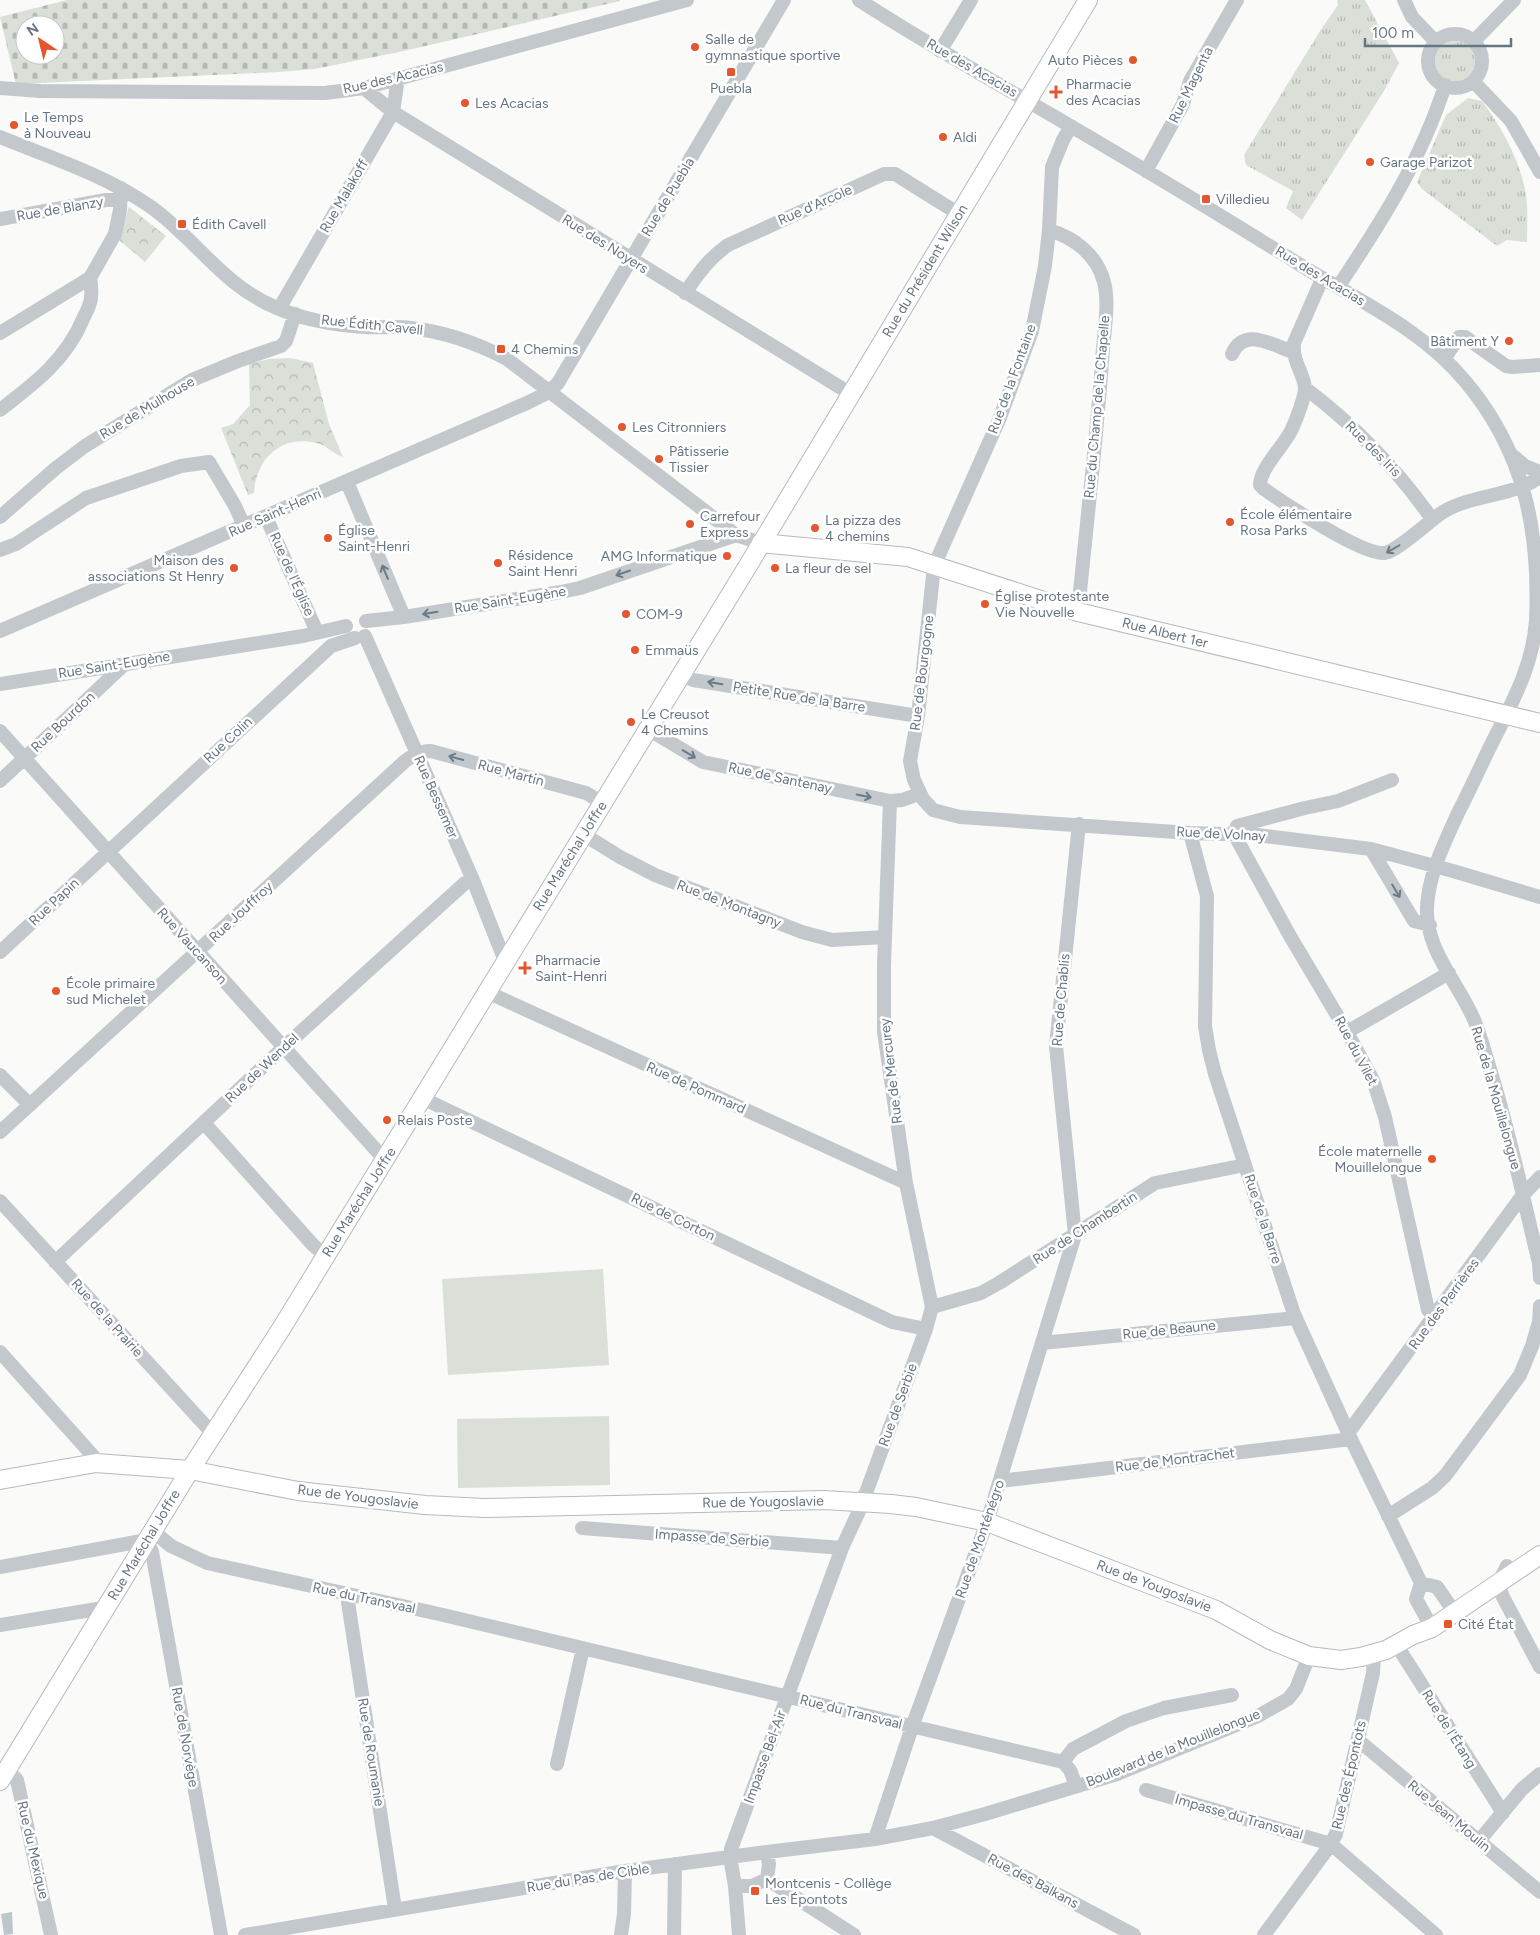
<svg xmlns="http://www.w3.org/2000/svg" width="1540" height="1935" font-family="Figtree,sans-serif">
<defs>
<pattern id="grass-tufts" width="24" height="20" patternUnits="userSpaceOnUse" patternTransform="scale(1.25)"><rect width="24" height="20" fill="#dadfd7"/><path d="M3 7l-1-3M5 7V3M7 7l1-3M15 17l-1-3M17 17v-4M19 17l1-3" fill="none" stroke="#b4b9b4"/></pattern>
<pattern id="forest-crowns" width="20" height="18" patternUnits="userSpaceOnUse" patternTransform="scale(1.25)"><rect width="20" height="18" fill="#dadfd7"/><path d="M2 6a3 3 0 1 1 6 0M12 15a3 3 0 1 1 6 0" fill="none" stroke="#b4b9b4"/></pattern>
<pattern id="cemetery-stones" width="16" height="16" patternUnits="userSpaceOnUse" patternTransform="scale(1.25)"><rect width="16" height="16" fill="#dadfd7"/><path d="M2 7V4a2 2 0 0 1 4 0v3zM10 15v-3a2 2 0 0 1 4 0v3z" fill="#b4b9b4"/></pattern>
</defs>
<rect width="100%" height="100%" fill="#fafaf8"/>
<path fill="url(#grass-tufts)" d="M1337,0H1365L1399,63L1384,91L1302,220L1286,208L1293,191L1246,165L1244,155L1320,31L1338,5Z
M1435 61a20 20 0 1 1 40 0a20 20 0 1 1-40 0Z
M1468,98L1482,101C1502,128 1521,162 1526,195C1528,210 1527,227 1527,242L1507,240L1497,246L1422,189L1417,182L1446,115Z"/>
<path fill="url(#forest-crowns)" d="M129,207L166,236L145,262L119,240Z
M290,358L313,363L329,424L343,457C333,454 327,445 316,443C281,434 256,459 254,493L248,495L221,428L233,424L250,405L249,364L269,359Z"/>
<path fill="url(#cemetery-stones)" fill-rule="evenodd" d="M67,0H620V1L399,52L314,69L279,72L16,84L0,17ZM25,25H55V55H25Z"/>
<path fill="#dadfd7" d="M603,1269L609,1365L448,1375L442,1279Z
M609,1416L610,1485L458,1488L457,1419Z"/>
<path fill="#bbc7cb" d="M12,1912L13,1934L4,1935L1,1914Z"/>
<g fill="none" stroke-linecap="round" stroke-linejoin="round">
<g stroke="#b5babe" stroke-width="20">
<path id="major" d="M761,543L908,557L1078,612L1540,723
M0,1480L96,1463L190,1470L298,1491L425,1505L484,1508L824,1500L891,1504L916,1507L987,1522L1216,1610L1270,1640L1309,1656L1341,1660L1361,1657L1386,1650L1413,1635L1432,1628L1540,1555
M0,1781L190,1470L281,1329L749,564L1088,0"/>
</g>
<path stroke="#c3c8cc" stroke-width="14" d="M859,0C927,44 997,83 1067,124C1146,170 1225,218 1302,266C1359,301 1422,329 1465,381C1524,451 1540,530 1536,621C1533,662 1516,695 1498,731C1484,758 1472,786 1458,813C1444,844 1429,873 1427,907C1425,951 1460,984 1475,1022C1481,1037 1485,1053 1490,1069C1510,1133 1523,1198 1539,1263L1540,1278
M1404,0L1412,17L1436,42
M1428 61a27 27 0 1 1 54 0a27 27 0 1 1-54 0Z
M1474,41L1514,0
M940,51L971,0
M1473,81L1511,121L1540,172
M0,88L40,91L325,93L364,88L687,0
M364,88L393,112L851,394
M1071,126L1063,140L1052,167L1049,230L1045,266L1032,331L999,420L934,566L918,716L910,761L914,780L923,799L933,810L960,817L1190,833L1257,835L1371,849L1453,871L1540,897
M0,137C51,158 106,175 151,207C196,239 223,286 277,308C304,320 336,325 365,327C380,328 396,326 411,328C445,332 477,343 507,359L736,535L761,543
M1146,171L1183,104L1190,81L1237,0
M0,219L106,200H121
M1049,230C1075,238 1097,255 1104,282C1110,305 1103,338 1102,362C1096,445 1086,529 1078,612
M1322,279L1294,343C1292,362 1304,373 1305,388C1305,397 1296,420 1292,429C1284,446 1260,468 1260,485L1264,489C1284,503 1362,555 1384,553C1397,552 1430,520 1443,512C1468,497 1497,497 1523,486C1529,484 1534,480 1540,478
M1338,287C1380,224 1422,159 1445,85
M685,293C698,274 709,258 728,245L884,174H895L959,214
M279,309L393,112L398,78
M0,333L90,278L115,234L120,210L121,188
M1232,354C1244,326 1272,345 1293,352
M1444,359L1459,337H1465L1506,366L1512,367L1540,365
M1305,388C1354,425 1397,469 1432,519
M0,410C34,384 66,360 83,319C86,312 91,305 91,297C92,291 91,284 90,278
M1513,456L1525,466L1540,472
M347,482L404,617
M0,517L56,468L85,446L192,380L238,361L281,346L286,341L295,314
M266,517L317,632
M0,550L16,544L86,498L181,466L209,462L235,506L244,526
M366,621L404,617L561,592L580,588L736,535
M0,631L527,403L549,392L558,383L784,0
M365,636L473,880L503,956L507,958
M680,674L693,680L918,716
M0,684L303,636L346,626
M648,729L703,762L890,801L902,800L919,794
M0,731L385,1160
M0,781L126,663
M1190,833L1207,896L1205,1026L1209,1050L1215,1074L1294,1314L1351,1439L1421,1583L1416,1599L1432,1628
M583,834L620,857L655,875L802,932L832,940L885,937
M1234,834L1290,936L1347,1032L1373,1080L1385,1117L1428,1310L1435,1316
M1234,834L1237,826L1305,808L1338,801L1392,780
M1371,849L1414,921L1430,925
M0,952L331,646L355,638
M487,992L906,1183
M1347,1032L1449,973
M0,1075L30,1105
M422,1098L892,1322L926,1329
M204,1123L313,1245L326,1256
M0,1132L404,762C413,755 419,751 431,751L586,793L603,803
M0,1201L214,1435
M55,1262L283,1048L465,883L473,880
M932,1307L981,1293L999,1283L1155,1183L1245,1165
M1042,1343L1296,1318
M0,1352L94,1457L96,1463
M1348,1433L1522,1196L1540,1177
M1000,1481L1351,1439
M1388,1516L1432,1488L1445,1476L1520,1375L1532,1346L1539,1322L1540,1306
M582,1528L842,1548
M153,1531L171,1546L207,1563L439,1614L1063,1762L1070,1770L1076,1786
M1507,1566L1498,1584L1503,1597L1540,1667
M0,1567L147,1540L152,1552L221,1935
M1421,1583L1437,1587L1455,1613
M349,1596L348,1602L395,1909
M0,1625L97,1609L103,1612
M1396,1644L1503,1813
M1358,1740L1540,1892
M1063,1762L1073,1749L1126,1721L1164,1708L1232,1695
M557,1764L583,1648
M0,1771L7,1770L17,1780L51,1935
M1146,1790L1331,1844L1436,1935
M933,1828L1134,1935
M875,1839L912,1727L987,1522L1075,1235L1056,1046L1079,824
M1479,1841L1522,1789L1540,1774
M767,1852L769,1864L767,1879
M767,1879L854,1935
M735,1886H752L767,1879
M245,1935L625,1871L767,1852L875,1839L933,1828L985,1814L1117,1774L1258,1716L1288,1699L1296,1689L1309,1656
M621,1935L624,1914L625,1871
M674,1935L675,1864
M739,1935L735,1886L730,1857L731,1849L842,1548L860,1509L859,1501L866,1493L926,1329L932,1307L906,1183L884,1032V965L890,801
M1264,1935L1331,1844L1336,1834L1373,1673L1374,1654"/>
<use href="#major" stroke="#fff" stroke-width="18"/>
</g>
<defs><path id="oneway-shaft" d="M-6 0H5M1.5-3L5.5 0L1.5 3" fill="none" stroke-width="1.6" stroke-linecap="round" stroke-linejoin="round" transform="scale(1.25)"/></defs>
<g stroke="#6a7a87">
<use href="#oneway-shaft" transform="translate(1393 549) rotate(150)"/>
<use href="#oneway-shaft" transform="translate(385 572) rotate(-113)"/>
<use href="#oneway-shaft" transform="translate(623 573) rotate(161)"/>
<use href="#oneway-shaft" transform="translate(430 613) rotate(171)"/>
<use href="#oneway-shaft" transform="translate(715 683) rotate(-171)"/>
<use href="#oneway-shaft" transform="translate(689 754) rotate(31)"/>
<use href="#oneway-shaft" transform="translate(456 758) rotate(-165)"/>
<use href="#oneway-shaft" transform="translate(864 796) rotate(12)"/>
<use href="#oneway-shaft" transform="translate(1396 891) rotate(59)"/>
</g>
<g fill="#e4572e" stroke="#fff" stroke-width="2">
<circle cx="695" cy="47" r="5"/>
<circle cx="1133" cy="60" r="5"/>
<rect x="726" y="67" width="10" height="10" rx="2.5"/>
<path d="M1053.5 84.5h5v5h5v5h-5v5h-5v-5h-5v-5h5z"/>
<circle cx="465" cy="103" r="5"/>
<circle cx="14" cy="125" r="5"/>
<circle cx="943" cy="137" r="5"/>
<circle cx="1370" cy="162" r="5"/>
<rect x="1201" y="194" width="10" height="10" rx="2.5"/>
<rect x="177" y="219" width="10" height="10" rx="2.5"/>
<circle cx="1509" cy="341" r="5"/>
<rect x="496" y="344" width="10" height="10" rx="2.5"/>
<circle cx="622" cy="427" r="5"/>
<circle cx="659" cy="459" r="5"/>
<circle cx="1230" cy="522" r="5"/>
<circle cx="690" cy="524" r="5"/>
<circle cx="815" cy="528" r="5"/>
<circle cx="328" cy="538" r="5"/>
<circle cx="727" cy="556" r="5"/>
<circle cx="498" cy="563" r="5"/>
<circle cx="234" cy="568" r="5"/>
<circle cx="775" cy="568" r="5"/>
<circle cx="985" cy="604" r="5"/>
<circle cx="626" cy="614" r="5"/>
<circle cx="635" cy="650" r="5"/>
<circle cx="631" cy="722" r="5"/>
<path d="M522.5 960.5h5v5h5v5h-5v5h-5v-5h-5v-5h5z"/>
<circle cx="56" cy="991" r="5"/>
<circle cx="387" cy="1120" r="5"/>
<circle cx="1432" cy="1159" r="5"/>
<rect x="1443" y="1619" width="10" height="10" rx="2.5"/>
<rect x="750" y="1886" width="10" height="10" rx="2.5"/>
</g>
<g text-anchor="middle" dominant-baseline="central" stroke-width="5" stroke-linejoin="round" paint-order="stroke">
<g font-size="14" fill="#657683" stroke="#fff" text-anchor="start">
<text x="705" y="39">Salle de<tspan x="705" dy="16">gymnastique sportive</tspan></text>
<text x="1123" y="60" text-anchor="end">Auto Pièces</text>
<text x="1066" y="84">Pharmacie<tspan x="1066" dy="16">des Acacias</tspan></text>
<text x="731" y="88" text-anchor="middle">Puebla</text>
<text x="475" y="103">Les Acacias</text>
<text x="24" y="117">Le Temps<tspan x="24" dy="16">à Nouveau</tspan></text>
<text x="953" y="137">Aldi</text>
<text x="1380" y="162">Garage Parizot</text>
<text x="1216" y="199">Villedieu</text>
<text x="192" y="224">Édith Cavell</text>
<text x="1499" y="341" text-anchor="end">Bâtiment Y</text>
<text x="511" y="349">4 Chemins</text>
<text x="632" y="427">Les Citronniers</text>
<text x="669" y="451">Pâtisserie<tspan x="669" dy="16">Tissier</tspan></text>
<text x="1240" y="514">École élémentaire<tspan x="1240" dy="16">Rosa Parks</tspan></text>
<text x="700" y="516">Carrefour<tspan x="700" dy="16">Express</tspan></text>
<text x="825" y="520">La pizza des<tspan x="825" dy="16">4 chemins</tspan></text>
<text x="338" y="530">Église<tspan x="338" dy="16">Saint-Henri</tspan></text>
<text x="508" y="555">Résidence<tspan x="508" dy="16">Saint Henri</tspan></text>
<text x="717" y="556" text-anchor="end">AMG Informatique</text>
<text x="224" y="560" text-anchor="end">Maison des<tspan x="224" dy="16">associations St Henry</tspan></text>
<text x="785" y="568">La fleur de sel</text>
<text x="995" y="596">Église protestante<tspan x="995" dy="16">Vie Nouvelle</tspan></text>
<text x="636" y="614">COM-9</text>
<text x="645" y="650">Emmaüs</text>
<text x="641" y="714">Le Creusot<tspan x="641" dy="16">4 Chemins</tspan></text>
<text x="535" y="960">Pharmacie<tspan x="535" dy="16">Saint-Henri</tspan></text>
<text x="66" y="983">École primaire<tspan x="66" dy="16">sud Michelet</tspan></text>
<text x="397" y="1120">Relais Poste</text>
<text x="1422" y="1151" text-anchor="end">École maternelle<tspan x="1422" dy="16">Mouillelongue</tspan></text>
<text x="1458" y="1624">Cité État</text>
<text x="765" y="1883">Montcenis - Collège<tspan x="765" dy="16">Les Épontots</tspan></text>
</g>
<g font-size="14" fill="#657683" stroke="#fff">
<text transform="translate(972 68) rotate(30)">Rue des Acacias</text>
<text transform="translate(393 78) rotate(-13)">Rue des Acacias</text>
<text transform="translate(1191 85) rotate(-64)">Rue Magenta</text>
<text transform="translate(344 196) rotate(-60)">Rue Malakoff</text>
<text transform="translate(668 197) rotate(-59)">Rue de Puebla</text>
<text transform="translate(815 205) rotate(-24)">Rue d'Arcole</text>
<text transform="translate(60 209) rotate(-10)">Rue de Blanzy</text>
<text transform="translate(605 244) rotate(32)">Rue des Noyers</text>
<text transform="translate(925 271) rotate(-59)">Rue du Président Wilson</text>
<text transform="translate(1320 276) rotate(31)">Rue des Acacias</text>
<text transform="translate(372 325) rotate(6)">Rue Édith Cavell</text>
<text transform="translate(1012 379) rotate(-70)">Rue de la Fontaine</text>
<text transform="translate(1097 407) rotate(-85)">Rue du Champ de la Chapelle</text>
<text transform="translate(147 408) rotate(-31)">Rue de Mulhouse</text>
<text transform="translate(1373 449) rotate(45)">Rue des Iris</text>
<text transform="translate(275 513) rotate(-24)">Rue Saint-Henri</text>
<text transform="translate(292 574) rotate(66)">Rue de l'Église</text>
<text transform="translate(510 600) rotate(-9)">Rue Saint-Eugène</text>
<text transform="translate(1165 633) rotate(14)">Rue Albert 1er</text>
<text transform="translate(114 665) rotate(-9)">Rue Saint-Eugène</text>
<text transform="translate(922 673) rotate(-83)">Rue de Bourgogne</text>
<text transform="translate(799 697) rotate(9)">Petite Rue de la Barre</text>
<text transform="translate(63 722) rotate(-43)">Rue Bourdon</text>
<text transform="translate(228 740) rotate(-43)">Rue Colin</text>
<text transform="translate(511 773) rotate(15)">Rue Martin</text>
<text transform="translate(780 778) rotate(12)">Rue de Santenay</text>
<text transform="translate(436 797) rotate(66)">Rue Bessemer</text>
<text transform="translate(1221 834) rotate(3)">Rue de Volnay</text>
<text transform="translate(570 856) rotate(-58)">Rue Maréchal Joffre</text>
<text transform="translate(54 902) rotate(-43)">Rue Papin</text>
<text transform="translate(729 904) rotate(21)">Rue de Montagny</text>
<text transform="translate(241 912) rotate(-43)">Rue Jouffroy</text>
<text transform="translate(192 946) rotate(48)">Rue Vaucanson</text>
<text transform="translate(1061 1000) rotate(-85)">Rue de Chablis</text>
<text transform="translate(1356 1051) rotate(62)">Rue du Vilet</text>
<text transform="translate(262 1068) rotate(-43)">Rue de Wendel</text>
<text transform="translate(891 1071) rotate(-97)">Rue de Mercurey</text>
<text transform="translate(696 1088) rotate(24)">Rue de Pommard</text>
<text transform="translate(1496 1098) rotate(74)">Rue de la Mouillelongue</text>
<text transform="translate(359 1202) rotate(-58)">Rue Maréchal Joffre</text>
<text transform="translate(673 1217) rotate(26)">Rue de Corton</text>
<text transform="translate(1263 1219) rotate(72)">Rue de la Barre</text>
<text transform="translate(1085 1228) rotate(-33)">Rue de Chambertin</text>
<text transform="translate(1444 1304) rotate(-54)">Rue des Perrières</text>
<text transform="translate(107 1318) rotate(48)">Rue de la Prairie</text>
<text transform="translate(1169 1330) rotate(-6)">Rue de Beaune</text>
<text transform="translate(898 1405) rotate(-70)">Rue de Serbie</text>
<text transform="translate(1175 1460) rotate(-7)">Rue de Montrachet</text>
<text transform="translate(358 1497) rotate(7)">Rue de Yougoslavie</text>
<text transform="translate(763 1502) rotate(-1)">Rue de Yougoslavie</text>
<text transform="translate(712 1538) rotate(4)">Impasse de Serbie</text>
<text transform="translate(980 1539) rotate(-71)">Rue de Monténégro</text>
<text transform="translate(144 1545) rotate(-59)">Rue Maréchal Joffre</text>
<text transform="translate(1154 1586) rotate(21)">Rue de Yougoslavie</text>
<text transform="translate(364 1598) rotate(12)">Rue du Transvaal</text>
<text transform="translate(851 1712) rotate(14)">Rue du Transvaal</text>
<text transform="translate(1449 1729) rotate(58)">Rue de l'Étang</text>
<text transform="translate(185 1737) rotate(80)">Rue de Norvège</text>
<text transform="translate(1173 1748) rotate(-22)">Boulevard de la Mouillelongue</text>
<text transform="translate(371 1752) rotate(81)">Rue de Roumanie</text>
<text transform="translate(765 1757) rotate(-70)">Impasse Bel-Air</text>
<text transform="translate(1349 1775) rotate(-77)">Rue des Épontots</text>
<text transform="translate(1449 1816) rotate(40)">Rue Jean Moulin</text>
<text transform="translate(1239 1817) rotate(16)">Impasse du Transvaal</text>
<text transform="translate(33 1850) rotate(77)">Rue du Mexique</text>
<text transform="translate(588 1878) rotate(-9)">Rue du Pas de Cible</text>
<text transform="translate(1033 1881) rotate(28)">Rue des Balkans</text>
</g>
</g>
<g transform="translate(40 40) rotate(325)"><circle r="24" fill="#ffffff" stroke="#c1c8cd"/>
<path d="M0-4L9 19L0 12L-9 19Z" fill="#e4572e"/>
<text y="-8" font-size="14" font-weight="bold" text-anchor="middle" fill="#657683">N</text>
</g>
<path d="M1365 38v8h146v-8" fill="none" stroke="#657683" stroke-width="2.5"/>
<text x="1372" y="38" font-size="15" fill="#657683" stroke="#ffffff" stroke-width="4" paint-order="stroke">100 m</text>
</svg>
